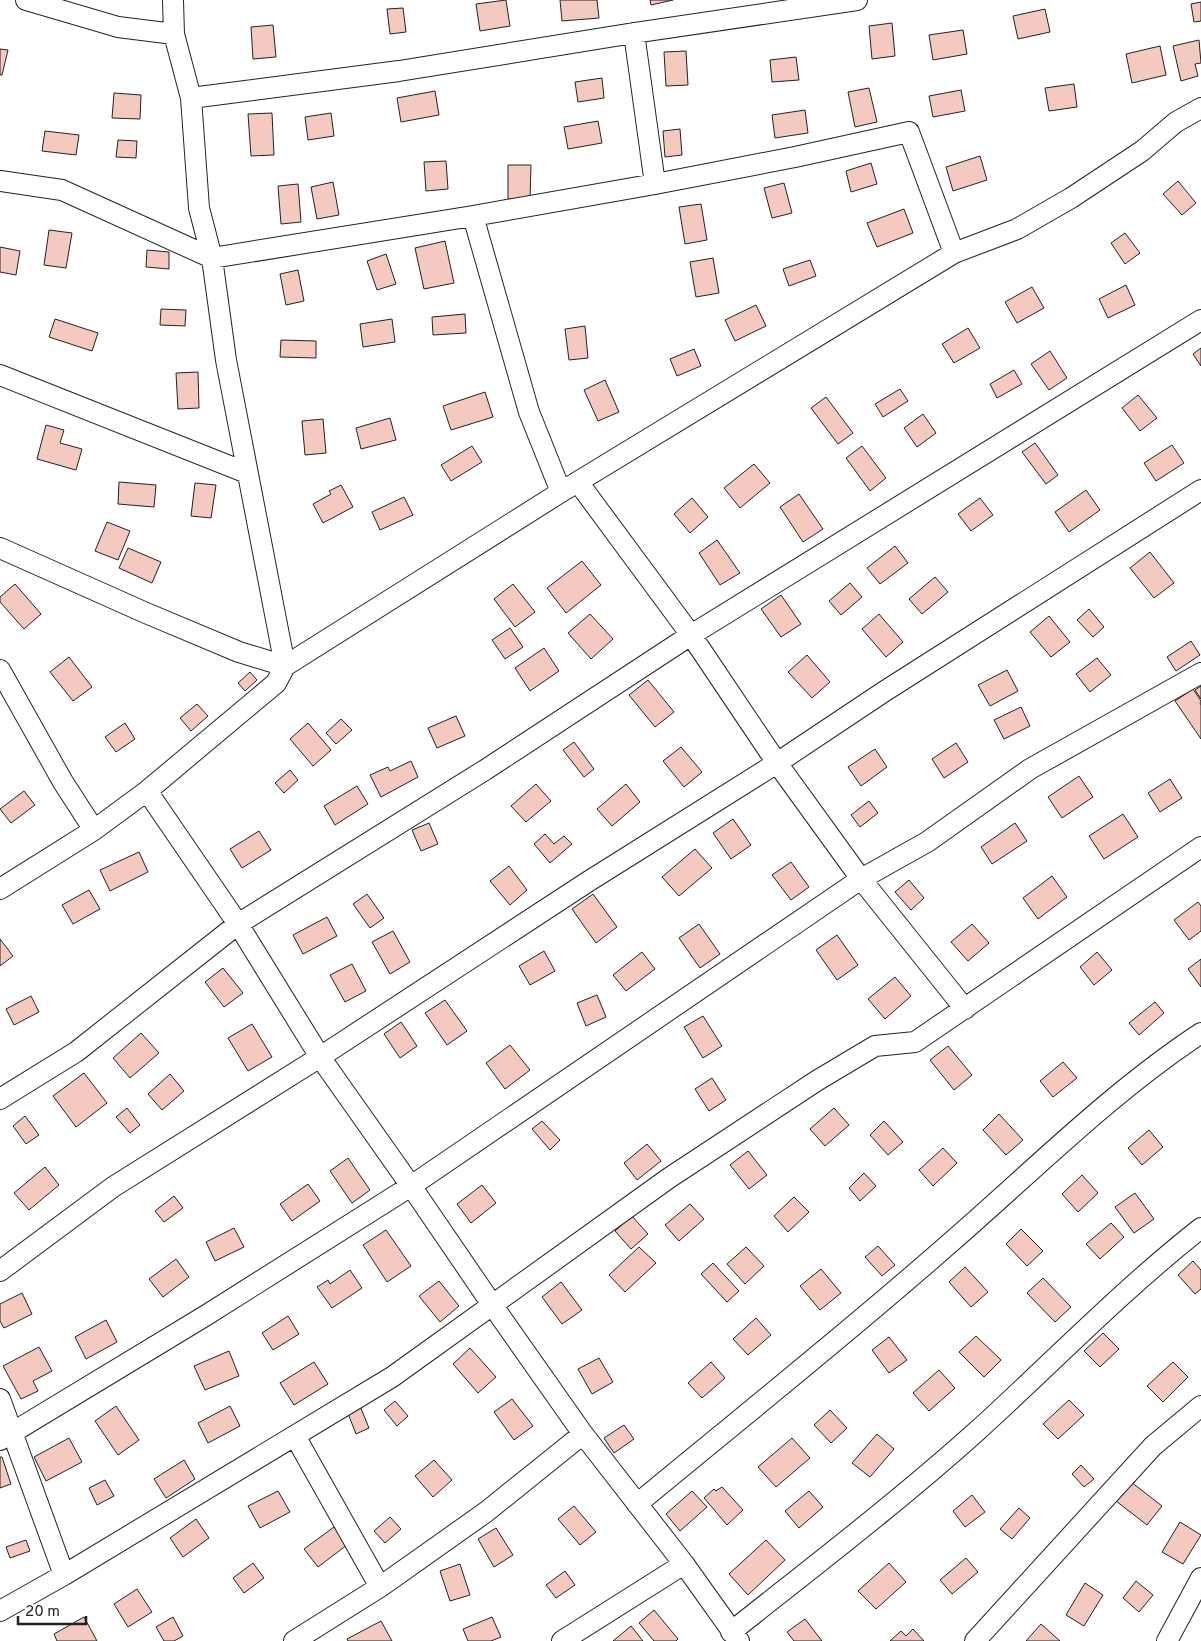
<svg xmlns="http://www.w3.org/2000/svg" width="1201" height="1641" font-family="Overpass,sans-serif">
<rect width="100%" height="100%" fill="#fff"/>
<path fill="#f3c9c0" stroke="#222" d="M506,0L510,26L480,31L476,4Z
M560,0H597L599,18L562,21Z
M650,0H673L651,5Z
M1201,2V21L1194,22L1191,4Z
M403,8L406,32L390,34L387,9Z
M1045,9L1050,32L1018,39L1013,16Z
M892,23L895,56L872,59L869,26Z
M273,25L276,57L253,59L251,27Z
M963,30L967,54L933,60L929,35Z
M1199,40L1201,63L1195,64L1198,76L1181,81L1173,46Z
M1160,46L1166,75L1132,83L1126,54Z
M0,49L8,50L2,75H0Z
M686,51L688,85L666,86L664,52Z
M796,57L799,80L772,82L770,60Z
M602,78L604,98L578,102L575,82Z
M1074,84L1077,107L1049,111L1045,88Z
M869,88L877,122L855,127L848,92Z
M961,90L965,111L933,117L929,96Z
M435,91L439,115L401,122L397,98Z
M114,93L141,95L140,119L112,118Z
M805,110L808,133L775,138L772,115Z
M272,113L274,155L251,156L248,114Z
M331,113L334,136L308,140L305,117Z
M598,121L602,143L568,149L564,127Z
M680,129L682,155L665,157L663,131Z
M45,131L79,135L76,155L42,151Z
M118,140L137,141L136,158L116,157Z
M980,156L987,180L953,191L946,167Z
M446,161L448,189L426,191L424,162Z
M871,163L877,184L851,192L846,171Z
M508,165H531L530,199H508Z
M1178,181L1196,203L1182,215L1163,194Z
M333,182L339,215L317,219L311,187Z
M784,183L792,213L772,218L764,188Z
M298,184L301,222L281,224L278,186Z
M701,204L707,240L685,244L679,207Z
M904,209L913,233L877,247L867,223Z
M49,230L72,233L66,268L44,265Z
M1125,233L1140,253L1125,264L1111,243Z
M445,241L454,283L424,289L415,248Z
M0,247L20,251L16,275L0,272Z
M147,250L169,252V269L146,267Z
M386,254L396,284L377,290L367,261Z
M713,258L719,293L696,297L690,262Z
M810,260L816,276L789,286L783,269Z
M298,270L304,301L286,305L280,274Z
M1126,285L1135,305L1108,318L1099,299Z
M1032,287L1044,308L1017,323L1005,302Z
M756,305L766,326L735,341L725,320Z
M161,309L186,310L185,326L160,325Z
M465,314L466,333L433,335L432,317Z
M55,319L98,333L92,351L49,337Z
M392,319L395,342L363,347L360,324Z
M585,326L588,358L569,360L565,329Z
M968,328L980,348L954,363L942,344Z
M281,340L316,341V358L280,357Z
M1201,348V366L1193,354Z
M694,349L701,366L677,376L670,359Z
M1050,351L1067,378L1049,390L1031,364Z
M1014,370L1022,384L997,398L990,384Z
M198,372L199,408L178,409L176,373Z
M605,380L619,412L598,421L584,390Z
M900,389L908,401L883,417L875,404Z
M485,392L493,417L451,430L443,406Z
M1138,395L1157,418L1140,431L1122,408Z
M826,397L853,433L838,444L811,408Z
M923,414L936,433L917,447L904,428Z
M390,418L396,440L361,449L356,428Z
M323,419L326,453L305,455L302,421Z
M46,425L64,430L60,443L82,449L76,470L37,459Z
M1035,443L1058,475L1046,484L1022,452Z
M1172,445L1184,463L1156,481L1144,463Z
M472,446L482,462L451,481L441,465Z
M862,446L886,478L870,491L846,458Z
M754,464L770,483L740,508L724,488Z
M119,482L156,485L154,507L118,504Z
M195,483L216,485L211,518L191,516Z
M341,485L353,507L323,523L313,504L331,494L329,491Z
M1086,490L1100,510L1069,532L1055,512Z
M799,494L823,529L803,542L780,507Z
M404,497L413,515L380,530L372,512Z
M692,498L708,517L690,533L674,514Z
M980,498L993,515L971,531L958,514Z
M107,522L130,531L118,560L95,551Z
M717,540L740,573L720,585L699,553Z
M895,546L908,563L880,584L867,568Z
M128,548L161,562L152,583L119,568Z
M1150,552L1174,583L1154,598L1130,568Z
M582,561L601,585L566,613L547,588Z
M935,577L948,592L922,614L909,599Z
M850,583L862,597L841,615L829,601Z
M15,584L41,614L24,629L0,602V597Z
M513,584L535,612L515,627L494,599Z
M781,595L801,624L781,637L761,609Z
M1089,609L1104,627L1093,637L1077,620Z
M590,614L613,639L591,659L568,633Z
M879,614L903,642L886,657L862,629Z
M1049,616L1070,642L1051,657L1030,632Z
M510,628L523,647L505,659L492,640Z
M1191,641L1200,655L1176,671L1167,657Z
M544,648L559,671L530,691L515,668Z
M807,655L830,682L812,698L788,672Z
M69,657L92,687L73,701L50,672Z
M1097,658L1111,675L1090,692L1076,674Z
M1007,670L1018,691L990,706L978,685Z
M250,672L257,680L245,691L238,683Z
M648,680L674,712L655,727L629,695Z
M1201,686V699L1195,690Z
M1193,689L1201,701L1200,703L1201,705V739L1175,701Z
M197,704L208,716L191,731L180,718Z
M1021,707L1030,726L1004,739L994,720Z
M456,716L465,736L437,748L428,728Z
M341,719L352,730L336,744L326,733Z
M125,723L135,739L116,752L105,737Z
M308,723L331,750L313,766L290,739Z
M574,742L594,769L584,777L563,750Z
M956,743L968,762L944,778L932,759Z
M681,747L702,772L684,787L663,761Z
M875,749L887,767L861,786L848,767Z
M411,761L418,777L381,797L370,775L388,767L390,771Z
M290,770L298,780L284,793L275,783Z
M1079,776L1093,797L1062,818L1048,797Z
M1170,779L1182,798L1160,812L1148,793Z
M536,784L551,801L526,822L511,806Z
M626,784L640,802L612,826L597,809Z
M357,786L368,804L335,825L324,806Z
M24,791L35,805L11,823L0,809Z
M869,801L878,813L860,827L851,815Z
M1123,814L1138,837L1104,859L1089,836Z
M733,819L751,845L731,859L713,833Z
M429,823L438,844L421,851L412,830Z
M1015,823L1027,841L992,864L981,847Z
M259,831L271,850L242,868L230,849Z
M545,834L554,844L564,836L572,844L550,863L534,844Z
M695,849L712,868L679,896L662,877Z
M139,852L148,872L110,891L100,870Z
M791,862L809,887L791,900L772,875Z
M509,866L527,890L510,905L490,881Z
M1052,876L1067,897L1038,919L1023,898Z
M909,880L924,898L911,910L895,892Z
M89,890L100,909L73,924L62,905Z
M367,894L384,918L370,928L353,904Z
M593,894L617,927L596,943L572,909Z
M1198,902L1201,906V931L1189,940L1174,920Z
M327,917L337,936L303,954L293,935Z
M699,924L720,954L700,968L679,938Z
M972,924L989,943L968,961L951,942Z
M393,931L410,962L390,974L372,942Z
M837,935L858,965L837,980L816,950Z
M0,939L13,956L0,966Z
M544,951L555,971L530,985L519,966Z
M642,952L655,969L626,991L613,975Z
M1097,952L1112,970L1094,985L1080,967Z
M1201,959V987L1188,969Z
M352,964L366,991L345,1002L330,975Z
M223,968L243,993L224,1007L205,982Z
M895,977L911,996L885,1019L868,999Z
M597,995L606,1017L586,1026L577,1003Z
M31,996L39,1012L14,1025L6,1009Z
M445,1000L467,1031L447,1045L425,1013Z
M1155,1002L1164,1013L1139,1035L1129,1023Z
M703,1016L722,1046L703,1058L684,1027Z
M401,1022L417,1046L400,1058L384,1034Z
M252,1024L272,1057L248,1071L228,1038Z
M141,1033L159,1053L130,1078L113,1058Z
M510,1045L530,1070L505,1089L486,1063Z
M948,1046L972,1075L954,1090L930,1060Z
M1063,1062L1077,1078L1053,1097L1040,1081Z
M84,1073L107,1103L76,1127L53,1096Z
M170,1074L184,1091L162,1110L148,1094Z
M712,1078L726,1100L709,1111L695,1089Z
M127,1108L140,1125L130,1133L116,1117Z
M834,1108L849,1125L825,1146L810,1129Z
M999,1114L1023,1140L1006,1155L983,1130Z
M25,1116L39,1135L26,1144L13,1126Z
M542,1121L560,1140L550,1150L532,1129Z
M884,1121L903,1142L888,1155L870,1135Z
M1149,1130L1163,1147L1142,1165L1128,1148Z
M647,1144L661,1161L637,1180L624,1163Z
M943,1148L957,1163L933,1186L919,1170Z
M748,1151L767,1175L749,1189L730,1165Z
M348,1158L370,1190L352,1203L330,1171Z
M45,1167L59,1185L29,1210L14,1193Z
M864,1173L876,1186L860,1201L849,1188Z
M1082,1175L1098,1193L1078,1212L1062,1194Z
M308,1184L320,1201L292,1221L280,1204Z
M482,1185L496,1203L471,1223L457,1204Z
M1135,1193L1154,1219L1134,1233L1115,1207Z
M174,1196L183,1208L164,1222L155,1211Z
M794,1197L809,1212L788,1232L774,1216Z
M690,1204L704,1219L679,1241L665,1225Z
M632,1216L648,1234L631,1249L615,1231Z
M1111,1223L1124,1237L1100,1259L1086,1244Z
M234,1228L244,1247L215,1261L206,1242Z
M1021,1229L1043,1251L1027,1266L1006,1244Z
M386,1230L411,1266L387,1282L363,1245Z
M878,1246L895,1265L882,1276L865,1257Z
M639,1247L656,1263L625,1292L609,1275Z
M746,1247L764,1266L745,1284L727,1264Z
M176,1259L189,1277L163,1297L149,1279Z
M1193,1261L1201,1270V1289L1195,1294L1178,1275Z
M713,1263L739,1291L727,1302L701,1274Z
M965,1267L988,1292L971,1307L949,1282Z
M821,1269L841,1293L820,1310L800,1286Z
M350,1270L362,1288L332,1308L317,1287L328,1280L330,1284Z
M1043,1278L1071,1307L1055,1322L1027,1293Z
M439,1281L459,1306L440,1322L419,1296Z
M561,1282L582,1310L562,1324L542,1297Z
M22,1293L32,1314L4,1328L0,1321V1304Z
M288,1316L299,1334L273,1350L262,1333Z
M756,1318L771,1335L748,1355L733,1339Z
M106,1320L117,1342L86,1359L75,1337Z
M1103,1333L1119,1349L1100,1367L1084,1351Z
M976,1336L1001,1360L984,1377L959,1352Z
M889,1337L907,1360L889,1373L872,1350Z
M39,1347L52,1371L33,1381L38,1391L21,1399L3,1366Z
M470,1348L496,1377L478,1393L453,1364Z
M229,1351L239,1376L205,1390L194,1366Z
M599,1358L613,1382L592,1394L578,1369Z
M314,1362L328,1384L294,1405L280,1383Z
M711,1362L725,1378L702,1398L688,1383Z
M1173,1362L1188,1377L1163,1402L1147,1386Z
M939,1370L955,1388L929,1411L913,1393Z
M512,1399L533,1426L514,1440L494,1412Z
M1069,1400L1084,1415L1058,1439L1043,1424Z
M395,1401L408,1416L397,1426L384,1410Z
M116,1406L139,1440L118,1455L95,1421Z
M230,1406L240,1426L208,1443L198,1423Z
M360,1406L369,1428L356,1434L347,1411Z
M830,1410L847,1428L831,1443L814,1425Z
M624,1425L634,1439L614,1453L604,1438Z
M877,1434L894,1449L870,1477L852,1463Z
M69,1438L82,1462L46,1481L34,1457Z
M792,1438L810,1458L776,1487L758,1467Z
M0,1457H2L11,1484L0,1488Z
M184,1460L195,1479L166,1498L154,1479Z
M434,1460L452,1480L433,1497L415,1476Z
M1081,1465L1094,1479L1084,1487L1072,1474Z
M105,1480L114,1496L97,1505L89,1488Z
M1131,1482L1162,1506L1147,1525L1116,1501Z
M722,1487L743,1510L727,1525L704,1498L714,1489L716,1491Z
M278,1491L290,1512L260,1528L248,1506Z
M692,1491L707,1507L680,1531L666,1514Z
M809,1491L823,1507L799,1528L785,1511Z
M972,1495L985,1512L965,1527L953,1511Z
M574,1506L596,1532L580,1545L558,1519Z
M1019,1508L1030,1518L1012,1539L1000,1529Z
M390,1517L401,1529L385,1543L374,1531Z
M196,1519L209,1538L183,1557L170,1538Z
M1180,1522L1201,1535L1183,1564L1162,1552Z
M334,1527L347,1545L318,1567L304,1549Z
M496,1528L513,1555L494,1567L478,1539Z
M26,1540L30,1551L10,1558L6,1547Z
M766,1540L785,1560L748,1595L729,1574Z
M966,1558L978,1572L952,1594L940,1580Z
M253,1563L264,1578L244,1593L233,1578Z
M889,1563L906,1582L876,1609L858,1591Z
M460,1564L470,1595L450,1601L440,1571Z
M565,1571L575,1585L556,1598L546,1585Z
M1136,1581L1153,1595L1139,1612L1123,1598Z
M1085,1583L1103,1595L1084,1626L1066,1615Z
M137,1589L152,1612L128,1627L114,1604Z
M654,1610L678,1639L676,1641H654L639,1623Z
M84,1617L97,1641H57L54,1634Z
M173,1617L183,1636L174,1641H164L156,1627Z
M492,1617L501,1637L491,1641H468L463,1629Z
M805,1619L822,1641H794L787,1632Z
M381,1621L392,1641H348L347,1639Z
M1041,1624L1060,1641H1026Z
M631,1626L643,1641H613Z
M913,1629L924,1641H890L901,1631L906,1636Z"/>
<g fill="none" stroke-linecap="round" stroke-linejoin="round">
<g stroke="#222" stroke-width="22">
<path id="minor" d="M26,0L118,27L174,34
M634,33L655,184
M191,98L399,71L634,33L857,0
M0,181L62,190L212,258L473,216L655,184L795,157L909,132L954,253
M473,216L529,412L561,492
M0,375L247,473
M578,482L691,635L777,763L861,879L965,1009
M0,548L146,613L239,652L285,666L226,360L212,258L199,208L191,98L174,34L173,0
M0,670L63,782L94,830
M147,791L238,924L320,1057L411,1186L493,1306L583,1434L684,1564L739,1641
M0,889L94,830L147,791L276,683L285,666L561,492L954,253L1017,229L1071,198L1142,151L1176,122L1201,108
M0,1099L76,1052L238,924L485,770L691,635L1201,320
M0,1271L113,1187L320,1057L589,881L777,763L885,691L1201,490
M0,1399L64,1575
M295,1436L380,1587
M0,1440L205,1316L411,1186L861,879L927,842L1030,769L1201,673
M637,1504C742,1417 848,1333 950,1243C1032,1172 1110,1093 1201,1033
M0,1611L64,1575L392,1377L669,1178L818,1080L875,1046L915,1042L1201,847
M731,1632C814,1566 898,1502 977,1431C1052,1363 1122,1290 1201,1228
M294,1641L380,1587L486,1512L583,1434
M562,1641L684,1564
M975,1641L1153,1446L1201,1406
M1167,1641L1201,1578"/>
</g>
<use href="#minor" stroke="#fff" stroke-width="20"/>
</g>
<path d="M18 1616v8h68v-8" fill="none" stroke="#222222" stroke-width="2.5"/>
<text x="25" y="1616" font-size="15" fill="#222222" stroke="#ffffff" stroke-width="4" paint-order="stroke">20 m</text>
</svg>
